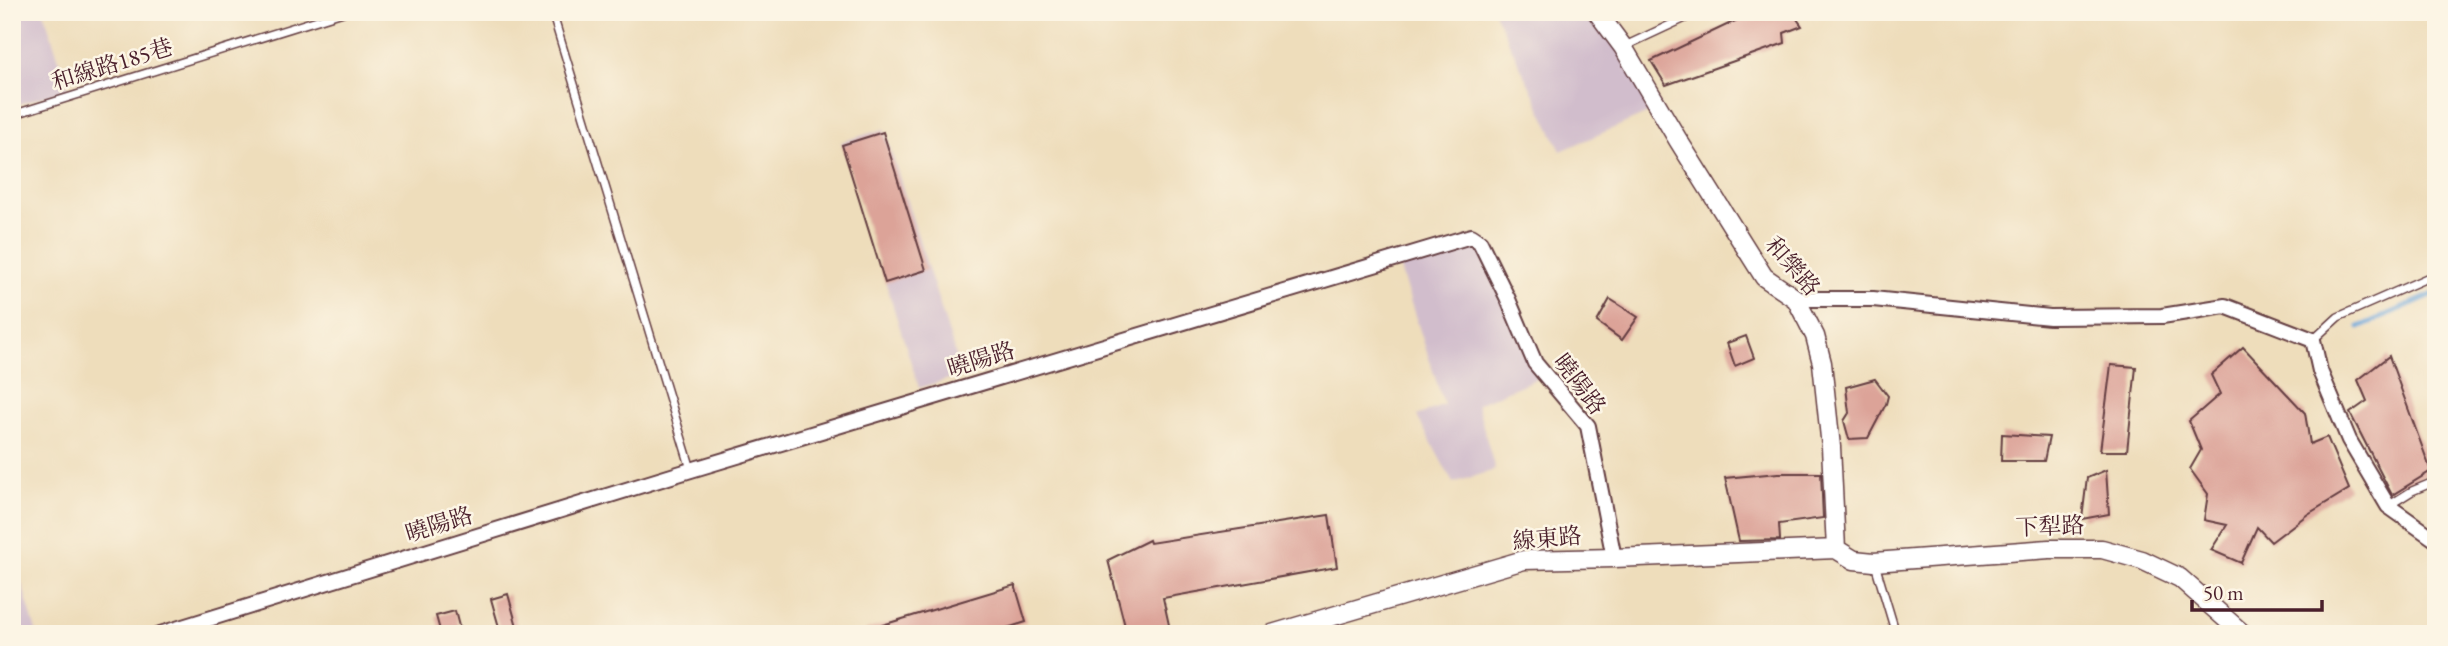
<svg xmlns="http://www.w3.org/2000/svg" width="2448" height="646" font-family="'EB Garamond','Noto Serif TC',serif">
<rect width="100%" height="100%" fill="#fcf5e5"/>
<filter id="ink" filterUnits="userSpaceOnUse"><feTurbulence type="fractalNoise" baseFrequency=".0143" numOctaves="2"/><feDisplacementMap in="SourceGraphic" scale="14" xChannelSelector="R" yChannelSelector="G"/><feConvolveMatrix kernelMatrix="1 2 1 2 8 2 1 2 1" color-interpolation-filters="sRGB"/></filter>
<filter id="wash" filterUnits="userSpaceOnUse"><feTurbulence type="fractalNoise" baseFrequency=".00686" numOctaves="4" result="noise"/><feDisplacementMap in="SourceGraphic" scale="28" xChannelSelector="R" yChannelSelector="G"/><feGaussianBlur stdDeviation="1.57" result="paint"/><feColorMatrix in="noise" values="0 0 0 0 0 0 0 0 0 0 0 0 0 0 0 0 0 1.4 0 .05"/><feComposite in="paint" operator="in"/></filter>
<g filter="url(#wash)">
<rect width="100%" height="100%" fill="#edb"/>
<path fill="#d1bdcc" d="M12,12H44L68,89L12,106Z
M1494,12H1593L1662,107L1561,151Z
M884,129L962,375L919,388L841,142Z
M1480,242L1538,378L1477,404L1495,470L1453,483L1417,416L1444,405L1399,266Z
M12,551L37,634H12Z"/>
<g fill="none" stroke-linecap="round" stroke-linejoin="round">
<path stroke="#67a3d8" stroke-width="5" d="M2359,327L2436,293"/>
</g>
<g id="blocks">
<path fill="#dca398" d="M1754,12H1792L1802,26L1784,33L1785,43L1666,85L1651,61Z
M883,132L926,270L885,283L842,145Z
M1610,299L1638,317L1622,340L1597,322Z
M1746,336L1754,358L1735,366L1727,343Z
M2243,347L2305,413L2310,444L2327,437L2349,489L2308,514L2271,542L2257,527L2241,563L2211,550L2227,525L2204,520L2208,494L2190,469L2201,450L2189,421L2220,394L2211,375Z
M2389,356L2431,471L2392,495L2350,413L2367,401L2358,380Z
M2111,365L2136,367L2127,451H2100Z
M1875,379L1888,396L1886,404L1868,438L1849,439L1844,421L1849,413L1846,387Z
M2002,434L2049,437L2044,461H2001Z
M2106,470L2109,514L2082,519L2087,478Z
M1778,473H1821L1823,518L1779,524L1780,540L1739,541L1725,478Z
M1329,515L1337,567L1163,598L1171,634H1127L1108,560L1149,540L1150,543Z
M1015,585L1026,622L988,634H867L866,630Z
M508,594L518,630L501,634L491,599Z
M455,611L461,634H441L436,616Z"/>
</g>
</g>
<g filter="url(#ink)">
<use href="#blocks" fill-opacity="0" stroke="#633c41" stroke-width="2"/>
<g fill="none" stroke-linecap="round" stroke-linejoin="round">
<g stroke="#633c41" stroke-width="10">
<path id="service" d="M552,12L691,469
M1623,47L1698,12
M12,115L343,12
M2313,340L2338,317L2436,274
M2388,506L2412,491L2436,481
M1875,564L1896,634"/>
</g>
<g stroke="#633c41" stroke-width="18">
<path id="minor" d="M1796,299H1873L2050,317L2162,316L2225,306L2313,340L2320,371L2349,440L2388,506L2436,540
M160,634L691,470L1471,236L1480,242L1507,297L1535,363L1588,426L1614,558"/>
</g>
<g stroke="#633c41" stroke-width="21">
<path id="tertiary" d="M1597,12L1623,47L1678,140L1764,277L1796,299L1815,336L1822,363L1831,447L1836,549
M1836,549L1854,560L1874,562L2049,549H2102L2142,560L2180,578L2243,634
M1272,634L1524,560L1614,558L1836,549"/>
</g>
<use href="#service" stroke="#fff" stroke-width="7"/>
<use href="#minor" stroke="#fff" stroke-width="14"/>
<use href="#tertiary" stroke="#fff" stroke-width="18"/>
</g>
</g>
<g text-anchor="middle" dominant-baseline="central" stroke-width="5" stroke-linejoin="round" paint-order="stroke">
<g font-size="23" fill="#4a1f2b" stroke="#fcf5e5">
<text transform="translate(112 64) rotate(-17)">和線路185巷</text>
<text transform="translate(1793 266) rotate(49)">和樂路</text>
<text transform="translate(981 359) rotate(-17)">曉陽路</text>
<text transform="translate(1580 384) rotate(53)">曉陽路</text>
<text transform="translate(439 524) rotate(-17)">曉陽路</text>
<text transform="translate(2050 526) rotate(-2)">下犁路</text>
<text transform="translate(1547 538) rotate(-5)">線東路</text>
</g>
</g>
<rect width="2448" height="646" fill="none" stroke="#fcf5e5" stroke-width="42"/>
<path d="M2192 600v10h130v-10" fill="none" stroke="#4a1f2b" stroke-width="3.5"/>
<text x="2203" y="600" font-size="21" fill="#4a1f2b" stroke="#fcf5e5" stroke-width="5" paint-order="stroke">50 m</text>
</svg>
